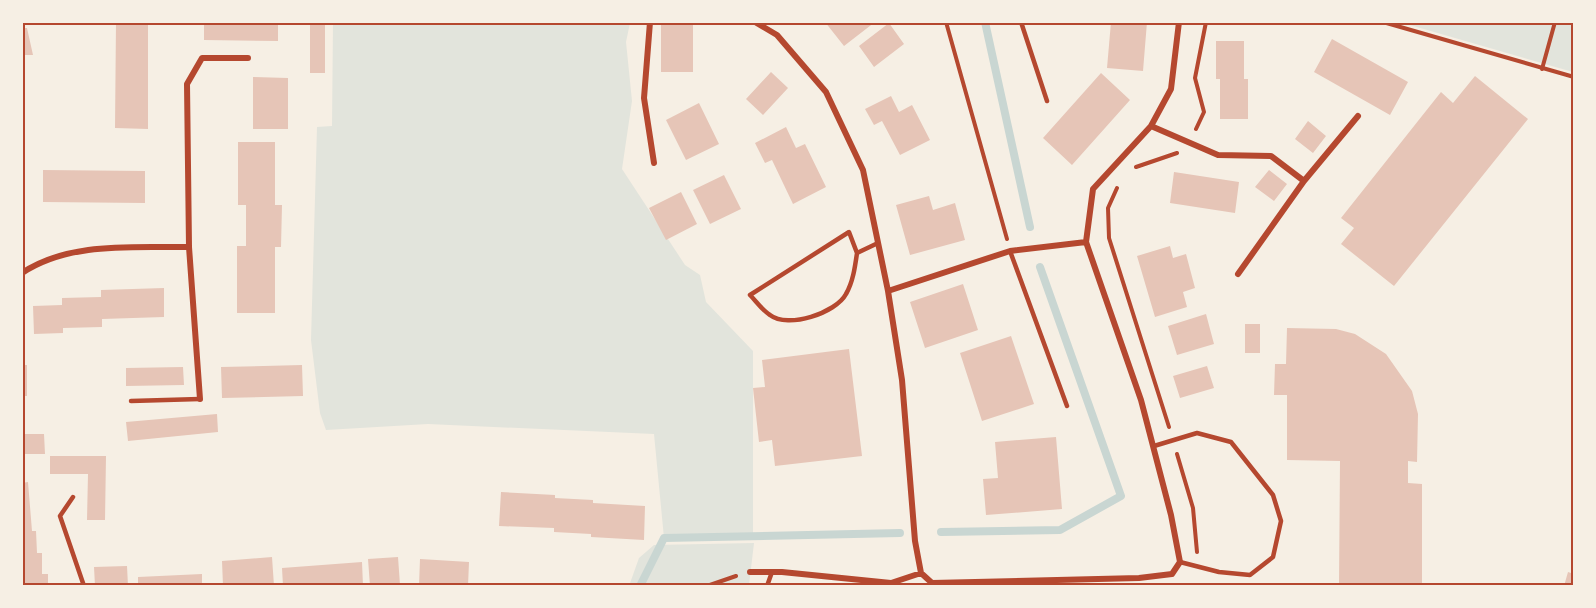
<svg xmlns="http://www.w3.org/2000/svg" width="1596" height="608" font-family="'Fira Sans Condensed',sans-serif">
<rect width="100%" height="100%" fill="#f6efe4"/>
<path fill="#e2e4dc" d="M333,23H630L626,42L632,101L622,169L685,265L700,275L706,302L753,351V536L664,538L654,434L428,424L326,430L320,413L311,340L317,127L332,126Z
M1403,23H1573V72Z
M754,543L749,585L629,586L639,558L654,545Z"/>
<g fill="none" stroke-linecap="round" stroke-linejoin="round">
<path stroke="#c9d6d2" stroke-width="8" d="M985,22L1030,227
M941,532L1060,530L1121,496L1040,267
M640,586L664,538L900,533"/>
</g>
<path fill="#e6c5b7" d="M116,22H148V129L115,128Z
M204,22H278V41L204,40Z
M310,22H325V73H310Z
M825,22H875L844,46Z
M1111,22H1147L1143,71L1107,68Z
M889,23L904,44L874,67L859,46Z
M661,24H693V72H661Z
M22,28H27L33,55H22Z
M1332,39L1408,82L1390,115L1314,72Z
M1216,41H1244V79H1248V119H1220V79H1216Z
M771,72L788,88L763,115L746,99Z
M1101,73L1130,100L1072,165L1043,138Z
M1475,76L1528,119L1394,286L1341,244L1354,228L1341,218L1441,92L1453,103Z
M253,77L288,78V129H253Z
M891,96L899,112L912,105L930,140L900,155L882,121L874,125L865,109Z
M699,103L719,144L686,160L666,120Z
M1308,121L1326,136L1313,153L1295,139Z
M786,127L796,148L805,144L826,187L793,204L772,160L765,163L755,143Z
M238,142H275V205H282L281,247H275V313H237V246H246V205H238Z
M43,170L145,171V203L43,202Z
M1269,170L1287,184L1274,201L1255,187Z
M1174,172L1239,182L1235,213L1170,203Z
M724,175L741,209L710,224L693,190Z
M681,192L697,224L666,240L649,208Z
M929,196L933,210L955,203L965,240L910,255L896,205Z
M1170,246L1173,258L1186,254L1195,288L1183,292L1187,307L1155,317L1137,256Z
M963,284L978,330L925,348L910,302Z
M164,288V317L102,319V327L63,328V333L34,334L33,306L62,305V298L101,297V290Z
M1206,314L1214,344L1177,355L1168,326Z
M1245,324H1260V353H1245Z
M1287,328L1336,329L1355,334L1386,354L1412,391L1418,414L1417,462L1408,461V483L1422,484V586H1339L1340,461L1287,460V395H1274L1275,364H1286Z
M1011,336L1034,404L982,421L960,353Z
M849,349L862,456L775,466L772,440L759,442L753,388L765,387L762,360Z
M22,365H27V396H22Z
M302,365L303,396L222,398L221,367Z
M1207,366L1214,388L1180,398L1173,376Z
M183,367L184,385L126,386V368Z
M217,414L218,432L128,441L126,422Z
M22,434H44L45,454H22Z
M1056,437L1062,509L986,515L983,479L998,478L995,442Z
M50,456H106L105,520H87L88,474H50Z
M28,482L32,531H36L37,553H42V574H48V586H22V483Z
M501,492L555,495V498L593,500V503L645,506L644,540L591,537V534L554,532V528L499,526Z
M272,557L274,586H223L222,561Z
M398,557L400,585L370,586L368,559Z
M420,559L469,562L468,586H419Z
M362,562L363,586H283L282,568Z
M127,566L128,586H95L94,567Z
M1568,572L1574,574V586H1564Z
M202,574V586H138V577Z"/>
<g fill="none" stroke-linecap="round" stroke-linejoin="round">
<path stroke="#b5482f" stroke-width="4" d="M946,22L1007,239
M1383,22L1574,77
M1542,69L1555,22
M1196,129L1204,112L1195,78L1206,22
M1136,167L1177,153
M1117,188L1108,208L1109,238L1169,427
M1177,454L1193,508L1197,552
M707,586L736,576"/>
<path stroke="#b5482f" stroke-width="4.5" d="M1021,22L1047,101
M1010,251L1067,406
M857,253L849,232L750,295C756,301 762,310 770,315C788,329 836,313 846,294C853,282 855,267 857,253L878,243
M131,401L200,399
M1154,446L1197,433L1231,442L1273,495L1281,521L1273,557L1250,575L1219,572L1180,562
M73,497L60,516L84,586
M767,586L772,572"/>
<path stroke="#b5482f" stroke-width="6" d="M650,22L644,98L654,163
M755,22L777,35L826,92L863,170L888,291L902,380L915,541L921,573L932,583L1139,578L1172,574L1180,562L1171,515L1141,400L1086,242L1093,189L1151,126L1171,89L1179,22
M1151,126L1218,155L1271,156L1304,181
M22,273C70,241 134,248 189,247
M1238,274L1304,181L1358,116
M888,291L1010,251L1086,242
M200,399L189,247L187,84L202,58H248
M750,572H782L891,583L921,573"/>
</g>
<rect width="1596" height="608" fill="none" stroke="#f6efe4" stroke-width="48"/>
<rect x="24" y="24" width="1548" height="560" fill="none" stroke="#b5482f" stroke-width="2"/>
</svg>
